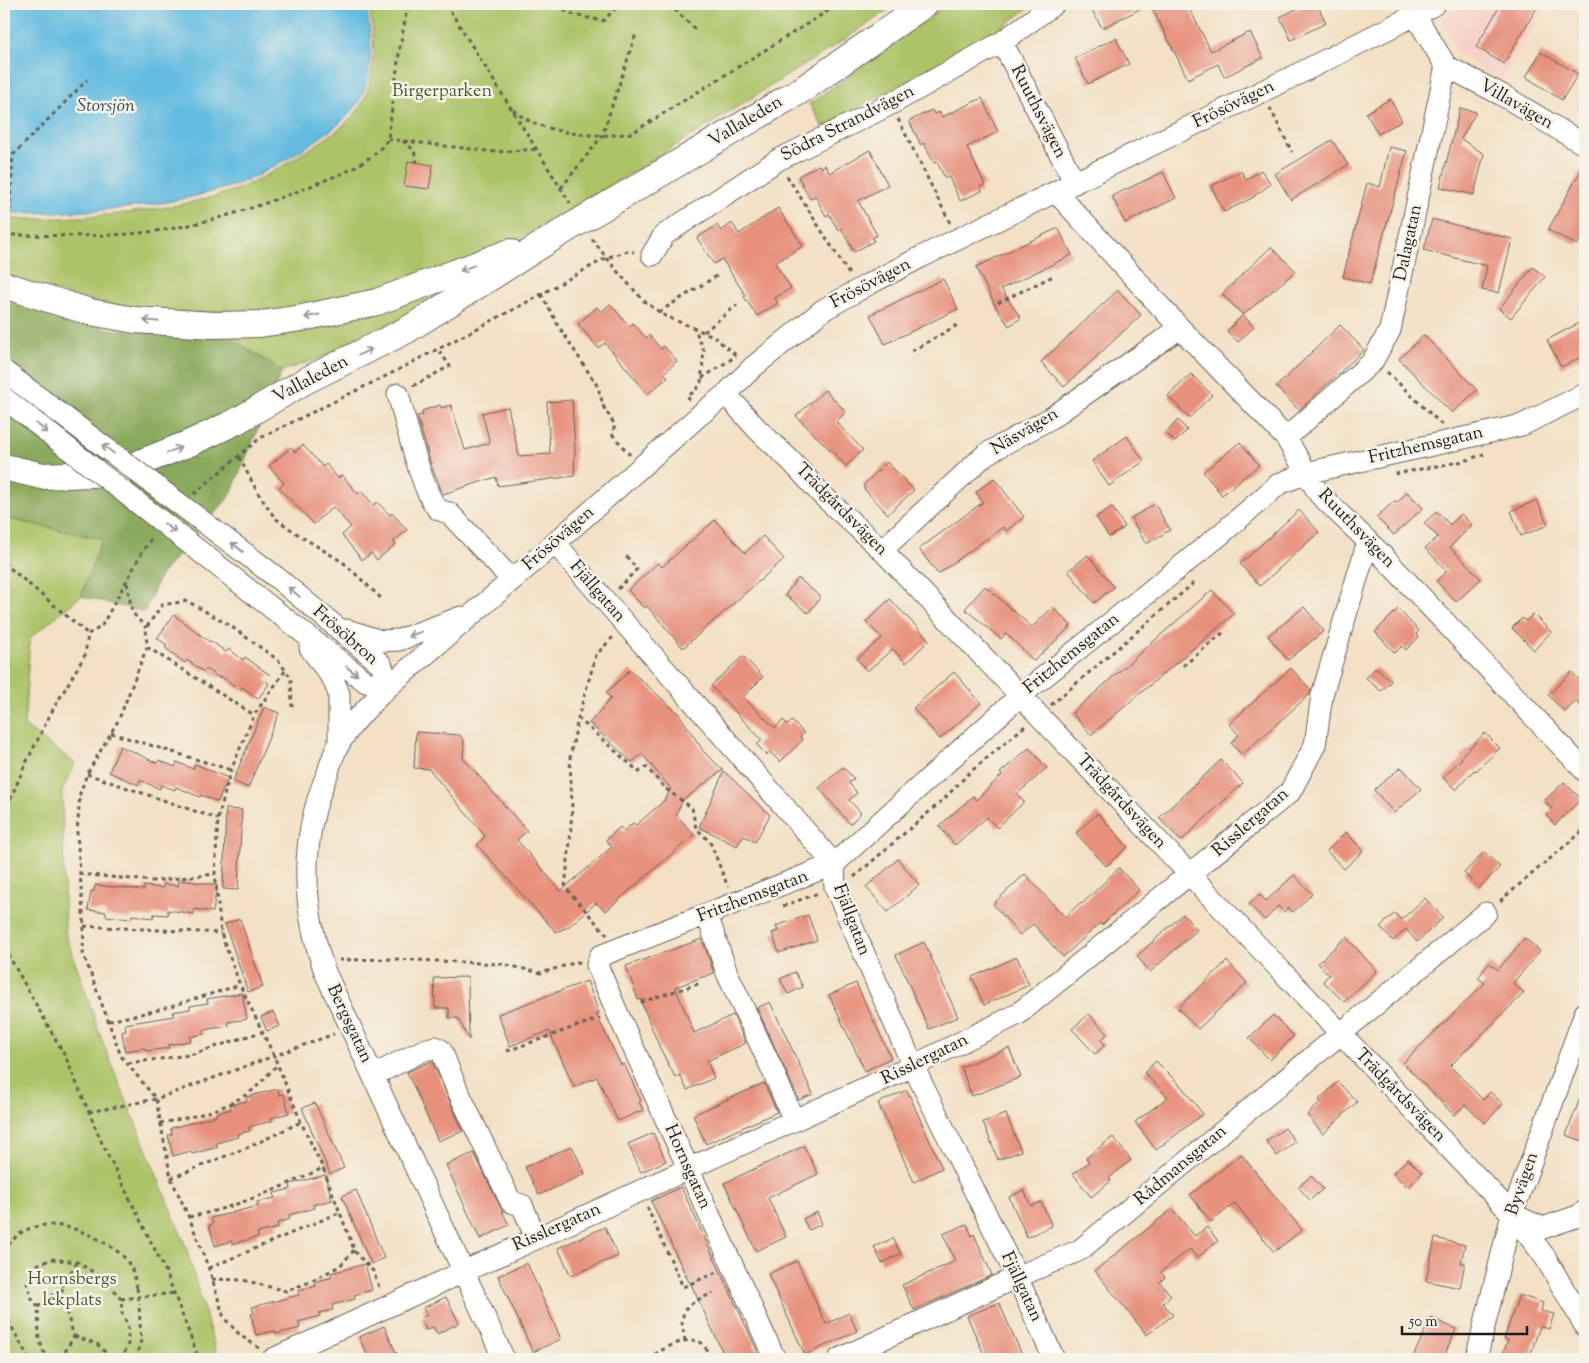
<svg xmlns="http://www.w3.org/2000/svg" width="1589" height="1363" font-family="'Sorts Mill Goudy',serif">
<rect width="100%" height="100%" fill="#f7f3e8"/>
<filter id="ink" filterUnits="userSpaceOnUse"><feTurbulence type="fractalNoise" baseFrequency=".02" numOctaves="2"/><feDisplacementMap in="SourceGraphic" scale="10" xChannelSelector="R" yChannelSelector="G"/><feConvolveMatrix kernelMatrix="1 2 1 2 8 2 1 2 1" color-interpolation-filters="sRGB"/></filter>
<filter id="wash" filterUnits="userSpaceOnUse"><feTurbulence type="fractalNoise" baseFrequency=".0096" numOctaves="4" result="noise"/><feDisplacementMap in="SourceGraphic" scale="20" xChannelSelector="R" yChannelSelector="G"/><feGaussianBlur stdDeviation="1.12" result="paint"/><feColorMatrix in="noise" values="0 0 0 0 0 0 0 0 0 0 0 0 0 0 0 0 0 1.4 0 .05"/><feComposite in="paint" operator="in"/></filter>
<g filter="url(#wash)">
<rect width="100%" height="100%" fill="#f3e0c5"/>
<path fill="#f7d1c8" d="M1464,4H1547L1501,82L1457,52L1442,20Z"/>
<path fill="#acc368" stroke="#647042" d="M369,4H897L842,41L635,171L509,245L393,288L295,310L161,314L79,299L4,274V219C78,219 165,214 235,190C262,180 287,163 311,148C331,135 356,120 365,97C377,67 374,35 369,4Z
M948,4H1034L987,38L823,127L809,104Z
M436,297L356,346L282,371L229,337Z
M4,518L102,539L81,596L30,638L24,726L75,763L62,791L65,932L103,1043L186,1247L218,1359H4Z"/>
<path fill="#89a95c" stroke="#52623c" d="M4,295L108,329L229,337L282,371L230,496L161,574L144,612L81,596L102,539L4,518Z"/>
<path fill="#64bbe1" stroke="#406c7e" d="M4,4H366C371,34 375,68 361,97C352,117 330,131 312,143C288,159 263,174 236,185C227,188 216,190 207,193C141,211 71,213 4,213Z"/>
<g id="blocks">
<path fill="#e7907d" d="M1104,4H1187L1211,51L1250,32L1263,58L1224,77L1218,64L1188,79L1150,4L1102,28L1092,10Z
M1307,4H1317L1326,23L1291,40L1280,17Z
M1501,4H1539L1504,64L1476,47Z
M1116,38L1129,64L1088,84L1075,58Z
M1541,52L1578,74L1562,100L1526,77Z
M982,98L998,132L967,147L985,185L980,187L982,191L960,201L949,177L945,178L937,162L934,163L924,143L921,145L909,121L932,110L934,114L939,112L942,117Z
M1390,99L1402,121L1378,134L1366,113Z
M1460,108L1476,112L1461,139L1484,154L1474,195L1440,187Z
M1332,140L1348,165L1291,200L1275,174Z
M1389,147L1407,151L1370,284L1343,277L1367,183L1380,187Z
M870,150L888,185L858,201L877,235L872,238L874,241L854,252L841,228L838,230L829,214L826,216L815,196L810,199L798,176L819,165L821,168L825,165L829,173Z
M408,161L433,165L429,189L404,186Z
M1585,163V230L1577,245L1548,230Z
M1261,170L1271,184L1254,196V197L1224,212L1211,186L1241,171L1246,180Z
M1163,172L1176,198L1125,223L1112,196Z
M778,208L803,246L775,263L791,288L775,298L778,303L757,316L744,297L746,296L722,259L714,264L697,238L717,225L721,231L732,223L739,234Z
M1432,219L1512,239L1499,293L1482,290L1487,266L1424,250Z
M1058,228L1072,255L1001,289L1021,318L1009,326L997,309L976,267Z
M1271,247L1296,271L1243,315L1222,294Z
M1533,267L1545,277L1511,318L1499,309Z
M943,279L958,309L885,344L870,315Z
M1118,290L1141,315L1064,387L1041,362Z
M610,304L630,327L633,323L646,338L649,335L661,349L664,346L677,361L664,373L668,377L648,394L605,343L598,348L578,324L597,307L601,312Z
M1243,315L1254,327L1238,342L1227,331Z
M1585,320V355L1561,367L1547,340Z
M1340,325L1364,350L1299,410L1276,387Z
M1424,335L1477,390L1452,413L1399,359Z
M1191,374L1212,395L1189,418L1168,396Z
M825,390L846,412L836,422L863,450L846,466L796,416Z
M572,400L575,449L574,476L498,486L496,477L443,494L432,468L417,416L423,415L422,411L440,405L441,408L451,405L465,450L490,443L482,413L508,407L519,456L550,454L547,402Z
M1178,420L1187,430L1175,442L1166,433Z
M1127,436L1144,461L1109,486L1092,461Z
M1240,442L1259,465L1222,495L1203,472Z
M303,445L323,467L326,464L338,478L342,475L358,494L361,491L374,505L377,502L390,515L392,513L407,530L393,542L396,544L377,560L371,553L362,560L342,535L351,527L333,507L314,524L279,488L284,483L269,466L291,447L295,452Z
M887,462L914,490L888,514L864,489V484Z
M994,478L1024,517L1006,531L1003,527L938,574L919,549L983,502L976,492Z
M1407,492L1423,508L1394,535L1376,517L1395,501L1398,502Z
M1537,500L1548,525L1521,536L1511,511Z
M1155,504L1170,530L1146,544L1131,518Z
M1112,507L1125,527L1109,537L1096,517Z
M1299,510L1319,532L1260,586L1240,564Z
M1437,511L1450,525L1461,514L1472,525L1450,547L1481,579L1456,602L1436,581L1447,571L1425,548L1438,537L1424,523Z
M715,520L745,553L763,536L784,559L683,648L647,606L644,608L628,590L658,563L662,567Z
M1088,555L1114,587L1094,603L1068,571Z
M798,578L821,597L808,613L785,595Z
M985,586L1032,627L1053,607L1071,626L1034,661L1006,633L1001,639L965,609Z
M1212,590L1234,614L1091,735L1072,713Z
M890,599L929,640L906,663L893,649L867,671L857,659L882,638L866,622Z
M1304,607L1324,631L1288,660L1268,636Z
M1398,609L1419,631L1416,634L1419,637L1406,650L1402,646L1395,653L1375,632Z
M1533,614L1551,632L1534,650L1512,628L1522,618L1526,621Z
M174,615L210,642L211,641L226,652L229,649L243,660L245,657L270,675L265,680L269,684L258,699L242,687L240,690L221,676L219,678L206,669L204,672L187,660L185,663L165,648L167,645L157,638Z
M743,656L763,677L743,697L775,728L783,720L788,725L792,721L804,733L800,737L803,740L780,762L770,752L767,755L757,745L762,740L711,686Z
M1376,667L1391,681L1381,691L1366,678Z
M1291,668L1311,690L1310,694L1242,755L1231,743L1239,735L1229,724Z
M630,670L679,714L704,752L723,770L683,800L676,814L694,835L606,911L596,903L568,927L556,932L477,845L485,836L429,769L414,768L416,732L460,735L464,741L463,758L527,831L517,840L561,891L612,847L606,840L620,827L624,831L633,823L636,825L664,801L671,789L642,754L632,762L589,723L611,698L606,693Z
M954,672L981,703L940,739L913,708Z
M1572,672L1585,686V710L1576,701L1565,712L1548,695Z
M264,707L279,713L248,788L233,781Z
M1485,733L1500,748L1476,771L1474,770L1456,790L1443,778L1462,758L1461,756Z
M120,746L157,763L159,760L175,767L177,762L193,769L195,764L228,778L218,802L201,795L200,797L176,787L175,790L161,785L160,789L140,780L138,785L109,772Z
M1029,748L1047,768L1017,794L1024,802L997,828L987,817L955,845L939,826L973,796L976,800L1002,775L1000,773Z
M1221,760L1243,783L1181,841L1159,818Z
M843,767L854,779L849,783L857,793L849,800L861,813L850,824L819,788Z
M1401,767L1421,789L1394,813L1374,790Z
M724,771L770,815L755,842L744,836L737,846L699,827Z
M1564,782L1581,799L1555,825L1546,815L1552,809L1544,801Z
M226,809L242,810L238,890L223,889Z
M1098,813L1128,847L1106,866L1076,833Z
M1346,832L1363,851L1344,869L1327,851Z
M1484,852L1500,867L1479,888L1464,873Z
M898,859L919,885L888,912L866,887Z
M1119,868L1139,890L1102,925L1100,923L1063,957L1033,924L1020,935L993,904L1025,874L1065,917L1081,902L1082,904Z
M1294,875L1312,894L1293,912L1288,907L1284,912L1278,906L1265,920L1249,905L1259,894L1266,901Z
M179,880L217,885L213,912L194,909V914L168,910V915L154,914L153,918L132,915L131,919L106,916V912L88,910L91,891H94L95,885L144,890V886L163,888L164,884L178,886Z
M1425,898L1443,918L1417,942L1406,929L1393,941L1380,927L1395,913L1401,920Z
M1183,914L1197,930L1150,972L1137,956Z
M808,915L817,940L779,953L772,933L778,931L776,926Z
M240,919L263,987L248,992L225,924Z
M1346,937L1377,971L1344,1002L1323,981L1329,975L1318,963Z
M1525,938L1540,951L1513,983L1524,993L1450,1066L1483,1100L1490,1092L1503,1104L1485,1123L1465,1105L1454,1115L1403,1063L1485,983L1478,978L1489,963L1498,970Z
M702,939L714,973L675,987L694,1033L733,1015L746,1043L707,1061L714,1078L687,1090L680,1075L675,1077L660,1048L640,999L638,1000L626,966Z
M924,942L958,1017L929,1029L896,955Z
M1017,957L1029,985L984,1005L972,977Z
M1227,961L1247,983L1198,1029L1178,1008Z
M795,972L803,987L788,994L780,979Z
M468,977L469,1040L458,1018H449V1008H435L434,978Z
M587,981L599,1013L596,1014L621,1065L624,1064L641,1101L639,1102L643,1110L618,1121L597,1077L574,1087L549,1031L510,1046L498,1014Z
M856,983L891,1058L865,1071L829,995Z
M242,993L247,1019L228,1022L229,1026L203,1030L204,1034L190,1037L191,1041L168,1045L169,1048L146,1051L145,1048L125,1051L122,1032L126,1031L125,1024L174,1016L173,1012L190,1009V1006L208,1003L207,999Z
M770,1002L813,1094L799,1100L757,1008Z
M273,1012L280,1026L267,1031L261,1017Z
M1089,1014L1107,1034L1101,1040L1105,1045L1095,1054L1072,1029Z
M1273,1015L1294,1036L1270,1060L1249,1038Z
M1009,1048L1021,1077L972,1096L961,1067Z
M432,1061L463,1131L438,1141L407,1072Z
M1156,1061L1181,1086L1203,1114L1156,1150L1135,1122L1168,1097L1144,1073Z
M1338,1082L1357,1102L1323,1134L1307,1115L1321,1102L1319,1100Z
M764,1083L777,1112L706,1144L693,1115Z
M1584,1088H1585V1142L1566,1135Z
M278,1089L279,1095L284,1094L289,1113L271,1118L272,1121L249,1127L250,1131L237,1134L238,1137L216,1143L218,1147L192,1154L191,1151L173,1156L168,1135L172,1134L171,1128L216,1116V1113L231,1109L230,1105L247,1101L246,1097Z
M907,1090L942,1168L914,1182L878,1103Z
M315,1103L344,1168L330,1174L302,1108Z
M1006,1114L1021,1151L998,1160L983,1122Z
M1285,1128L1295,1142L1277,1156L1266,1141Z
M653,1133L666,1161L641,1172L628,1144Z
M1113,1137L1131,1160L1109,1178L1111,1181L1091,1197L1073,1174L1089,1162L1086,1158Z
M572,1146L585,1174L539,1195L525,1167Z
M804,1146L818,1174L768,1198L786,1237L756,1251L724,1183Z
M474,1153L509,1225L480,1239L446,1165Z
M1241,1154L1302,1230L1274,1252L1235,1203L1211,1222L1190,1195Z
M1408,1159L1422,1173L1408,1188L1393,1173Z
M325,1175L332,1200L313,1205L314,1208L289,1215L290,1219L277,1223L278,1228L257,1233L258,1237L232,1244V1241L215,1246L209,1225L213,1224L211,1218L258,1206L257,1202L275,1198L274,1193L291,1189L290,1184Z
M1311,1176L1323,1189L1310,1200L1298,1187Z
M681,1187L729,1290L761,1359H726L690,1282H689L651,1201Z
M356,1190L384,1258L371,1264L342,1196Z
M1024,1190L1031,1206L1041,1202L1052,1226L1027,1237L1009,1197Z
M1172,1209L1195,1236L1207,1227L1218,1241L1197,1258L1190,1249L1161,1272L1165,1277L1160,1282L1171,1296L1163,1303L1173,1315L1147,1335L1095,1271Z
M817,1212L822,1224L809,1230L803,1219Z
M967,1224L972,1236L974,1234L992,1275L914,1310L902,1285L955,1261L943,1234Z
M605,1227L618,1256L571,1276L558,1248Z
M893,1238L901,1254L882,1263L874,1247Z
M1435,1238L1465,1245L1461,1263H1465L1460,1288L1426,1281Z
M797,1261L826,1324L849,1313L857,1331L805,1355L768,1274Z
M527,1263L561,1339L533,1352L498,1276Z
M365,1264L372,1290L354,1295L355,1299L332,1305L333,1310L319,1313L320,1316L298,1322L300,1328L276,1334L275,1331L256,1335L251,1314L254,1313L252,1307L299,1295L298,1291L316,1286L315,1282L332,1277L331,1273Z
M1519,1295L1543,1303L1541,1311L1554,1314L1549,1329L1540,1326L1529,1359H1501L1508,1340L1504,1339Z
M446,1297L459,1323L437,1334L433,1327L426,1330L421,1318L427,1315L423,1308Z
M999,1303L1024,1359H986L967,1316Z
M1431,1318L1456,1329L1443,1359H1412Z
M384,1326L399,1359H369L359,1337Z"/>
</g>
</g>
<g filter="url(#ink)">
<use href="#blocks" fill-opacity="0" stroke="#676157" stroke-width="1"/>
<g fill="none" stroke-linecap="round" stroke-linejoin="round">
<g stroke="#676157" stroke-width="23">
<path id="minor" d="M1002,42L1075,183
M1446,66L1502,95L1585,145
M1056,192L1180,328L1286,438L1319,494L1377,550L1585,771
M652,255L664,235L778,160L891,104L1002,42L1054,4
M398,394C405,418 422,494 438,509C441,511 445,512 449,513L512,580
M726,394L758,430L791,461L822,495L882,550L1512,1214L1545,1257L1585,1326
M1286,438L1372,362L1390,330L1446,66L1415,15
M555,543L834,864L835,887L913,1066L1017,1277L1054,1359
M882,550L986,454L1051,418L1180,328
M276,577L381,664L389,686
M259,598L366,682L389,686
M347,630L381,641L399,640L461,617
M310,648L333,679L339,694V744
M707,915L727,973L772,1069L794,1121
M374,1075L424,1050L435,1047L441,1050L456,1087L511,1202L522,1205L536,1238
M1514,1215L1543,1228L1578,1216L1585,1211
M273,1359L913,1066L1018,1014L1290,792L1315,745L1322,695L1368,541
M504,1359L325,972C301,905 300,837 328,772C331,762 334,752 339,744C352,722 371,704 389,686L555,543L701,414L726,394L752,368L823,310L869,284L921,257L1296,75L1415,15L1435,4
M775,1359L617,1012L597,965L600,956L834,864L1020,696L1221,534L1279,484L1306,473L1522,425L1585,394
M839,1359L1017,1277L1080,1250L1486,913
M1476,1359L1512,1214L1585,1013"/>
</g>
<g stroke="#676157" stroke-width="28">
<path id="major" d="M4,285L90,312L135,320L214,325L260,324L302,318L377,302L510,252
M4,467L42,476L114,473L190,443L235,422L307,380L407,330L562,232L803,89L925,4"/>
</g>
<path stroke="#676157" stroke-width="3" stroke-dasharray="4 4" stroke-linecap="butt" d="M446,4L570,203
M559,4L561,9L574,15L603,21L620,4
M669,4L697,31
M1270,108L1292,152
M513,110C520,115 528,121 536,124C567,135 600,138 632,133L839,4
M898,119L950,223
M388,139L496,152L537,149
M403,141L414,150L417,163
M787,176L849,274
M561,188L602,136L636,34
M9,219L13,155L87,80
M4,235C52,235 100,238 148,232C206,225 265,205 318,183C330,178 343,174 353,168C366,161 380,151 388,139L400,46L408,4
M592,239L617,271L644,301L665,316L713,336L738,357
M541,294L558,325L598,387L604,408
M998,303L1053,276
M659,312L718,275
M704,332L737,305
M912,351L959,324
M1387,372L1442,425
M702,378L736,356
M413,386L450,366L438,349
M690,400L687,397L696,390L701,382L704,351L695,329
M605,410L604,408L615,425L612,434L630,455
M239,457L258,493L275,518L299,535L344,563L383,600
M1395,474L1464,461L1484,454
M194,494L260,438L392,373L520,306L606,258L628,251L634,252
M4,563L88,634
M127,583L132,612L146,628
M618,589L637,569L625,555
M88,634L101,627L144,549L153,536
M147,647L254,715
M1183,666L1224,632
M285,671L254,715L231,770L218,819L215,874L221,933L240,985L274,1056L301,1122L323,1168L355,1252L373,1271L380,1290
M1051,705L1195,582
M578,718L639,772L646,767L666,789L692,808L696,828L710,842L728,887
M111,733L231,770
M87,774L218,819
M4,814L25,765L51,713L85,655L88,634
M79,874L153,881L215,874
M854,877L944,799L969,773L1025,726
M1500,901L1585,829
M783,906L819,893
M84,926L221,933
M607,935L565,887L570,842L572,808L570,758L578,718L596,655L613,637
M4,947L66,1058L102,1143L166,1272L199,1359
M339,960L394,959L503,964L541,973L577,962L581,963
M641,1002L701,983
M109,1021L158,1010L240,985
M507,1051L600,1018
M128,1063L190,1055L261,1032
M89,1112L156,1099L334,1034
M160,1123C190,1118 224,1110 250,1092C260,1085 269,1073 278,1064
M171,1178L251,1146L301,1122
M647,1207L683,1287L717,1272
M189,1217C238,1207 277,1189 323,1168
M4,1252C26,1212 72,1223 105,1243C114,1249 125,1255 130,1266C134,1272 135,1281 137,1288
M209,1268L341,1212
M212,1279L243,1280L286,1291L307,1283L340,1266L354,1250
M121,1299L175,1293
M4,1305L7,1318L29,1359
M38,1307L62,1287L77,1262
M74,1336L97,1344L112,1359
M685,1341L682,1323L684,1310L695,1301L713,1293
M4,1346L10,1359
M259,1348L240,1335L224,1318L210,1272L191,1222L171,1178L156,1099L121,1056L83,953L84,926L77,833L80,793L87,774L119,719L147,647L146,628L162,605L187,601L229,625L278,660L291,678L292,707
M51,1359L43,1351L39,1338L38,1307L32,1299L27,1283L34,1266L52,1259L77,1262L98,1275L111,1287L121,1299L122,1313L128,1327V1344L122,1359
M61,1359L74,1336L63,1301L62,1287
M135,1359L141,1341L139,1305
M648,1359C658,1351 686,1335 700,1342C706,1345 708,1354 710,1359"/>
<use href="#minor" stroke="#fff" stroke-width="21"/>
<use href="#major" stroke="#fff" stroke-width="26"/>
<g stroke="#676157" stroke-width="23" stroke-linecap="butt">
<path id="minor-bridge" d="M4,371L276,577
M4,398L259,598"/>
</g>
<path stroke="#676157" stroke-width="3" stroke-dasharray="4 4" stroke-linecap="butt" d="M137,1288L139,1305"/>
<use href="#minor-bridge" stroke="#fff" stroke-width="21"/>
</g>
<defs><path id="oneway-shaft" d="M-6 0H5M1.5-3L5.5 0L1.5 3" fill="none" stroke-width="1.6" stroke-linecap="round" stroke-linejoin="round" transform="scale(1.25)"/></defs>
<g stroke="#999">
<use href="#oneway-shaft" transform="translate(467 268) rotate(159)"/>
<use href="#oneway-shaft" transform="translate(312 316) rotate(168)"/>
<use href="#oneway-shaft" transform="translate(151 321) rotate(-176)"/>
<use href="#oneway-shaft" transform="translate(365 352) rotate(-27)"/>
<use href="#oneway-shaft" transform="translate(42 428) rotate(38)"/>
<use href="#oneway-shaft" transform="translate(108 449) rotate(-143)"/>
<use href="#oneway-shaft" transform="translate(174 450) rotate(-21)"/>
<use href="#oneway-shaft" transform="translate(170 528) rotate(38)"/>
<use href="#oneway-shaft" transform="translate(237 547) rotate(-142)"/>
<use href="#oneway-shaft" transform="translate(294 592) rotate(-140)"/>
<use href="#oneway-shaft" transform="translate(415 634) rotate(161)"/>
<use href="#oneway-shaft" transform="translate(352 671) rotate(38)"/>
</g>
</g>
<g text-anchor="middle" dominant-baseline="central" stroke-width="5" stroke-linejoin="round" paint-order="stroke">
<g font-size="18" fill="#4e5637" stroke="#f7f3e8">
<text x="442" y="92">Birgerparken</text>
<text x="72" y="1280">Hornsbergs<tspan x="72" dy="21">lekplats</tspan></text>
</g>
<g font-size="18" fill="#1c1c1c" stroke="#f7f3e8">
<text transform="translate(1234 105) rotate(-26)">Frösövägen</text>
<text transform="translate(1516 105) rotate(30)">Villavägen</text>
<text transform="translate(1038 112) rotate(63)">Ruuthsvägen</text>
<text transform="translate(746 122) rotate(-31)">Vallaleden</text>
<text transform="translate(848 124) rotate(-27)">Södra Strandvägen</text>
<text transform="translate(1409 243) rotate(-78)">Dalagatan</text>
<text transform="translate(871 284) rotate(-28)">Frösövägen</text>
<text transform="translate(311 380) rotate(-28)">Vallaleden</text>
<text transform="translate(1025 432) rotate(-31)">Näsvägen</text>
<text transform="translate(1426 446) rotate(-13)">Fritzhemsgatan</text>
<text transform="translate(841 510) rotate(45)">Trädgårdsvägen</text>
<text transform="translate(1356 529) rotate(46)">Ruuthsvägen</text>
<text transform="translate(559 539) rotate(-41)">Frösövägen</text>
<text transform="translate(597 592) rotate(49)">Fjällgatan</text>
<text transform="translate(345 636) rotate(41)">Frösöbron</text>
<text transform="translate(1072 654) rotate(-39)">Fritzhemsgatan</text>
<text transform="translate(1121 802) rotate(47)">Trädgårdsvägen</text>
<text transform="translate(1251 823) rotate(-41)">Risslergatan</text>
<text transform="translate(753 897) rotate(-21)">Fritzhemsgatan</text>
<text transform="translate(851 920) rotate(69)">Fjällgatan</text>
<text transform="translate(349 1024) rotate(65)">Bergsgatan</text>
<text transform="translate(925 1060) rotate(-26)">Risslergatan</text>
<text transform="translate(1400 1096) rotate(46)">Trädgårdsvägen</text>
<text transform="translate(1181 1166) rotate(-40)">Rådmansgatan</text>
<text transform="translate(687 1167) rotate(66)">Hornsgatan</text>
<text transform="translate(1523 1184) rotate(-71)">Byvägen</text>
<text transform="translate(557 1228) rotate(-24)">Risslergatan</text>
<text transform="translate(1021 1287) rotate(65)">Fjällgatan</text>
</g>
<g font-size="19" font-style="italic" fill="#355461" stroke="#f7f3e8">
<text x="106" y="106">Storsjön</text>
</g>
</g>
<rect width="1589" height="1363" fill="none" stroke="#f7f3e8" stroke-width="20"/>
<path d="M1402 1326v8h125v-8" fill="none" stroke="#1c1c1c" stroke-width="2.5"/>
<text x="1409" y="1326" font-size="15" fill="#1c1c1c" stroke="#f7f3e8" stroke-width="4" paint-order="stroke">50 m</text>
</svg>
